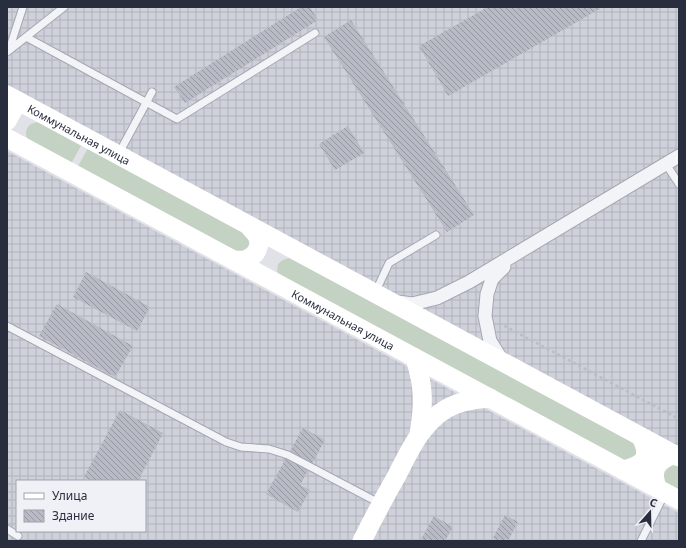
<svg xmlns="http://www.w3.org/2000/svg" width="686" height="548" font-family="'Noto Sans',sans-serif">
<defs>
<pattern id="industrial-grid" width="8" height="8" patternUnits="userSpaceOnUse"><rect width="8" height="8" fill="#ced1da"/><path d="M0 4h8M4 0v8" fill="none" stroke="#b1b4bc"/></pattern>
<pattern id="building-back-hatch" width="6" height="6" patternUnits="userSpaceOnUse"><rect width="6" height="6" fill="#b8bbc5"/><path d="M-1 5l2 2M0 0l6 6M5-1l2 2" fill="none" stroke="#9698a1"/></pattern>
</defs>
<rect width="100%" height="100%" fill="#e0e2e8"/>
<path fill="url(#industrial-grid)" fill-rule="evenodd" d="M7,7H679V455L7,89Z
M7,151L679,513V541H7ZM17,481H145V531H17Z"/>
<path fill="#c3d2c2" d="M39,122L82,144L71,164L28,140L26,135C26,126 30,123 39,122Z
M88,148L247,232L254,242L241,255L77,168Z
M289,258L636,443L637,455L627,463L280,275L277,271L278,264L283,260Z
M673,465L679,466V494L667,486L663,476L667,469Z"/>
<path fill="url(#building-back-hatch)" d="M301,7H310L318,20L185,103L174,87Z
M488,7H603L448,96L419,46Z
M351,20L474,215L447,232L324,37Z
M348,126L364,153L335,170L319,144Z
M86,272L150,307L137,331L73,297Z
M57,304L133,346L115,377L39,336Z
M120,410L163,433L138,481H92L84,477Z
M303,428L325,440L300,485L310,490L298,512L266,494Z
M505,515L518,522L508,541H499L493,538Z
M434,516L453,527L445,541H420Z"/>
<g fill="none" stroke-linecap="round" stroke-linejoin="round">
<g stroke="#a5a8b2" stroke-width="9">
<path id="lane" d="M26,37L177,119L315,33
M9,50L23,7
M7,52L64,7
M118,155L152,92
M666,164L679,184
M375,293L389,263L436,235
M7,326L226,442L241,447L269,449L288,455L381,504
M7,529L18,536
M641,541L665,493"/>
</g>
<g stroke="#a5a8b2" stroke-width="15">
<path id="street" d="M398,302L412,304L437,298L469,282L679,156
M502,360L490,341L485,316L487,294L492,279L504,267"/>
</g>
<path stroke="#babdc3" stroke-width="2.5" stroke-dasharray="3 3" stroke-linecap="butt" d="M499,323L679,419"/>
<use href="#lane" stroke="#f3f4f7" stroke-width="7"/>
<use href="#street" stroke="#f3f4f7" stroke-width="13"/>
<g stroke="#fff" stroke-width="19">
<path id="s1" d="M7,95L679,457"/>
<path d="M7,121L18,101"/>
<path id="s2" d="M7,138L679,500"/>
<path d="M234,260C238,260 243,261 247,259C256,256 262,245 257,236C255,232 251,229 249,226"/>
<path d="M415,358C424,387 424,404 419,434"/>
<path d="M623,470C645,464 651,458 641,437"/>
<path d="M657,488C651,468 655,462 674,454"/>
<path d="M362,541C373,519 384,498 396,477C409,452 421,424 446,409C460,401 474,399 490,398"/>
</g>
</g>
<g text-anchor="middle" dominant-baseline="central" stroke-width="3" stroke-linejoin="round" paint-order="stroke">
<g font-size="11" fill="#292e3f" stroke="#f0f1f6">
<text stroke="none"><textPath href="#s1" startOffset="82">Коммунальная улица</textPath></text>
<text stroke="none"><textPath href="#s2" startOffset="382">Коммунальная улица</textPath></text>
</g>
</g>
<rect width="686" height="548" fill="none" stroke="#292e3f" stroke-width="16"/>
<rect x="16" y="480" width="130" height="52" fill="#f0f1f6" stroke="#a0a3ad"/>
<rect x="24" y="493" width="20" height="6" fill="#ffffff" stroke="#a0a3ad"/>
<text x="52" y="500" font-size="12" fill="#292e3f">Улица</text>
<rect x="24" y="510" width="20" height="12" fill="url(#building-back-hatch)" stroke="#a0a3ad"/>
<text x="52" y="520" font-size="12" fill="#292e3f">Здание</text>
<g transform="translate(650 512) rotate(20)" stroke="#f0f1f6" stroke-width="3" paint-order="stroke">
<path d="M0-3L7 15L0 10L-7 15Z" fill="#292e3f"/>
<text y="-6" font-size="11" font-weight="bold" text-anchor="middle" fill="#292e3f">С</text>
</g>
</svg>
